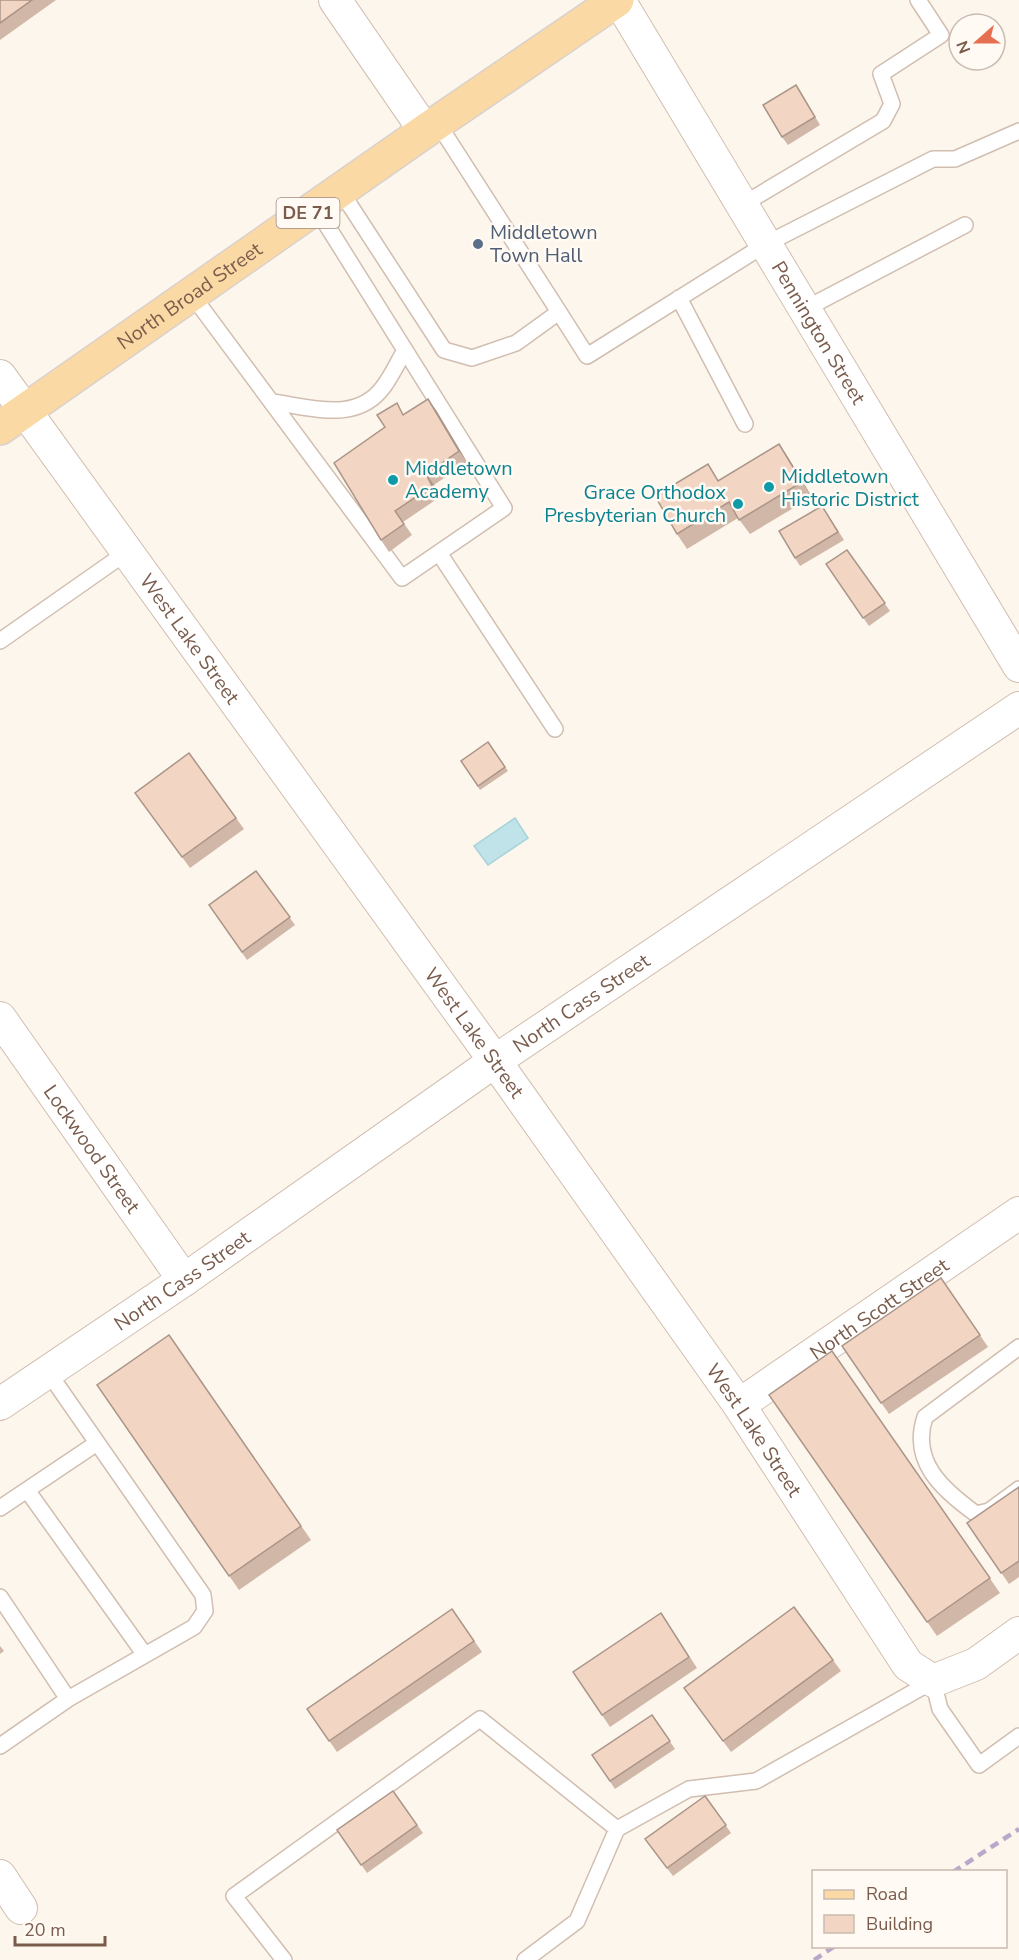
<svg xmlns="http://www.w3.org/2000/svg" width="1019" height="1960" font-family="'Nunito Sans',sans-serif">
<rect width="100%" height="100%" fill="#fdf6ec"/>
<path fill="#bfe3e8" stroke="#a5d3da" stroke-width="1.5" d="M515,818L528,838L488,865L474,846Z"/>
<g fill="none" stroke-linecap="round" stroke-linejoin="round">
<g stroke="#d1beb0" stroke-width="18">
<path id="lane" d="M340,190L444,350L472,358L516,343L559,312L437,122
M742,205L883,121L892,104L881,74L941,35L918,0
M192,295L402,578L504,508L316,208
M679,298L745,424
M805,309L965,225
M559,312L587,356L766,244L933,159H955L1019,131
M272,402C311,407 357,424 384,386C392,375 398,362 405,350
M439,553L555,729
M0,641L127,552
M1019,1347L925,1417C910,1462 943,1490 976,1514L989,1511L1019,1489
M27,1490L145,1655
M0,1508L97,1443
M0,1597L68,1699
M0,1746L68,1699L194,1627L205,1611L203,1595L48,1372
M284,1960L234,1896L480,1719L617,1829
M525,1960L577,1921L617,1829L689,1789L756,1781L933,1681L940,1709L979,1765L1019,1736"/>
</g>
<g stroke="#d1beb0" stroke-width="34">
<g id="street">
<path d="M335,0L425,131"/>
<path id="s1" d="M619,0L1019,666"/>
<path id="s2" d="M0,376L495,1061L739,1405L908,1665L933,1681L976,1664L1019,1633"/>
<path id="s3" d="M0,1018L184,1280"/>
<path id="s4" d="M0,1404L184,1280L495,1061L1019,708"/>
<path id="s5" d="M739,1405L1019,1213"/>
<path d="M0,1876L21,1908"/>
</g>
</g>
<g stroke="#dad1cd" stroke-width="36">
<g id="primary">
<path id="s6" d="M0,428L425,131L617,0"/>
</g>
</g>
<use href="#lane" stroke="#fff" stroke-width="15"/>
<use href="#street" stroke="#fff" stroke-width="32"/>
<use href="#primary" stroke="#fbd9a5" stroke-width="33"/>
<path stroke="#b9a8c9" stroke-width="4.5" stroke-dasharray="9 6" stroke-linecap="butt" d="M953,1872L1019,1829
M814,1960L835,1946"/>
</g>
<path fill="#d1b7a8" d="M0,0H56L0,40Z
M801,93L820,125L788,145L782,137Z
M436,410L467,462L434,485L440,497L403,522L412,535L389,552L381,540L405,414Z
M779,444L789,459L812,497L750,534L738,518L687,549L677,534L719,480Z
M827,513L844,540L800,566L795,558Z
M847,550L890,611L869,626L826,564Z
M488,742L508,771L480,790L461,761Z
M189,753L244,829L190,868L135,793Z
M256,871L295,925L247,960L209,905Z
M941,1278L988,1347L889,1414L842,1346Z
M169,1335L311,1540L239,1590L97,1385Z
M832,1351L1000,1593L937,1636L769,1395Z
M1019,1487V1577L1009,1584L967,1523Z
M794,1607L841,1671L731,1752L684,1688Z
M452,1609L482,1652L337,1752L307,1709Z
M661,1613L697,1668L610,1727L602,1715Z
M0,1646L4,1651L0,1654Z
M652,1715L675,1749L615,1789L592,1755Z
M393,1791L423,1833L367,1873L337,1830Z
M705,1796L731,1833L673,1876L645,1839Z"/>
<path fill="#aa9588" d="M428,399L436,410L467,462L459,451Z
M779,444L789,459L812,497L802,482Z
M426,474L434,485L440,497L432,486Z"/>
<path fill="#f3d5c3" stroke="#aa9588" stroke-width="1.5" d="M0,0H32L0,23Z
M796,85L815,117L782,137L763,105Z
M428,399L459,451L426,474L432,486L395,511L404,524L381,540L334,463L385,427L377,415L397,403L403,415Z
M779,444L802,482L739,520L729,502L677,534L655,496L708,464L718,481Z
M822,506L838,532L795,558L779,531Z
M847,550L885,603L863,618L826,564Z
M488,742L505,767L478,786L461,761Z
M189,753L236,818L182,857L135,793Z
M256,871L290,917L242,952L209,905Z
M941,1278L980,1335L881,1403L842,1346Z
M169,1335L301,1526L229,1576L97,1385Z
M832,1351L990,1578L927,1622L769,1395Z
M1019,1487V1561L1001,1573L967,1523Z
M794,1607L833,1660L723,1741L684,1688Z
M452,1609L474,1641L329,1741L307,1709Z
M661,1613L689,1657L602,1715L573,1672Z
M652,1715L670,1741L610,1781L592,1755Z
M393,1791L417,1825L361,1865L337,1830Z
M705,1796L726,1825L667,1868L645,1839Z"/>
<circle fill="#5c6f8a" stroke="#fffaf3" stroke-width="2" cx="478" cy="244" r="6"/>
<g fill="#0f9aa8" stroke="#fffaf3" stroke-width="2">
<circle cx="393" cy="480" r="6"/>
<circle cx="769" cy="487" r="6"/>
<circle cx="738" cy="504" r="6"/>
</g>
<g text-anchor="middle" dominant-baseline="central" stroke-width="5" stroke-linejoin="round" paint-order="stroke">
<rect fill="#fffaf3" stroke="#a28b7f" stroke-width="1.5" x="276.5" y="198" width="63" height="30" rx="4.5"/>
<g font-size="18" font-weight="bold" fill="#7a5c4d">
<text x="308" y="213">DE 71</text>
</g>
<g font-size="20" fill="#4e5e75" stroke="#fffaf3" text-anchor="start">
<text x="490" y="232">Middletown<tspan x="490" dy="23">Town Hall</tspan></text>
</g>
<g font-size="20" fill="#7a5c4d" stroke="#fffaf3">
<text stroke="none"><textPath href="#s6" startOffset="231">North Broad Street</textPath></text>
<text stroke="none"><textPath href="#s1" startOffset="388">Pennington Street</textPath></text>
<text stroke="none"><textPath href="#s2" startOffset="324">West Lake Street</textPath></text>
<text stroke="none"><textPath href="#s4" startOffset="706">North Cass Street</textPath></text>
<text stroke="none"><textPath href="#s2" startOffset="810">West Lake Street</textPath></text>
<text stroke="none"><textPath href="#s3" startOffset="160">Lockwood Street</textPath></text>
<text stroke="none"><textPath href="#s4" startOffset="220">North Cass Street</textPath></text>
<text stroke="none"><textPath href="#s5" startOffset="170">North Scott Street</textPath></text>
<text stroke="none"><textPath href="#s2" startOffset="1296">West Lake Street</textPath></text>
</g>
<g font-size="20" fill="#0d838f" stroke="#fffaf3" text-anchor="start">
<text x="405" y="468">Middletown<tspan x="405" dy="23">Academy</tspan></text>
<text x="781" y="476">Middletown<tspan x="781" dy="23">Historic District</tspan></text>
<text x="726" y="492" text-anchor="end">Grace Orthodox<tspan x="726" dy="23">Presbyterian Church</tspan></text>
</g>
</g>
<rect x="812" y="1870" width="195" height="78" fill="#fffaf3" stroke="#cabbb1" stroke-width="1.5"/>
<rect x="824" y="1890" width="30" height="9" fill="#fbd9a5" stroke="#cabbb1" stroke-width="1.5"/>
<text x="866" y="1900" font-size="18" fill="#7a5c4d">Road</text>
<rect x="824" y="1915" width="30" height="18" fill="#f3d5c3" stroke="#cabbb1" stroke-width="1.5"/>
<text x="866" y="1930" font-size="18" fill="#7a5c4d">Building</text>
<g transform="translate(977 42) rotate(249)"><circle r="28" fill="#fffaf3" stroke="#cabbb1" stroke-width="1.5"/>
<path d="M0-4.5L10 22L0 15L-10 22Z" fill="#e76f51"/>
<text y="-9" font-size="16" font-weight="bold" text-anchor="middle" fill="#7a5c4d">N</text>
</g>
<path d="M15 1936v9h90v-9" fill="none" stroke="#7a5c4d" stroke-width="3"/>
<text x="24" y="1936" font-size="18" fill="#7a5c4d" stroke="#fffaf3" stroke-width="4.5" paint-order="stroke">20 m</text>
</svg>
